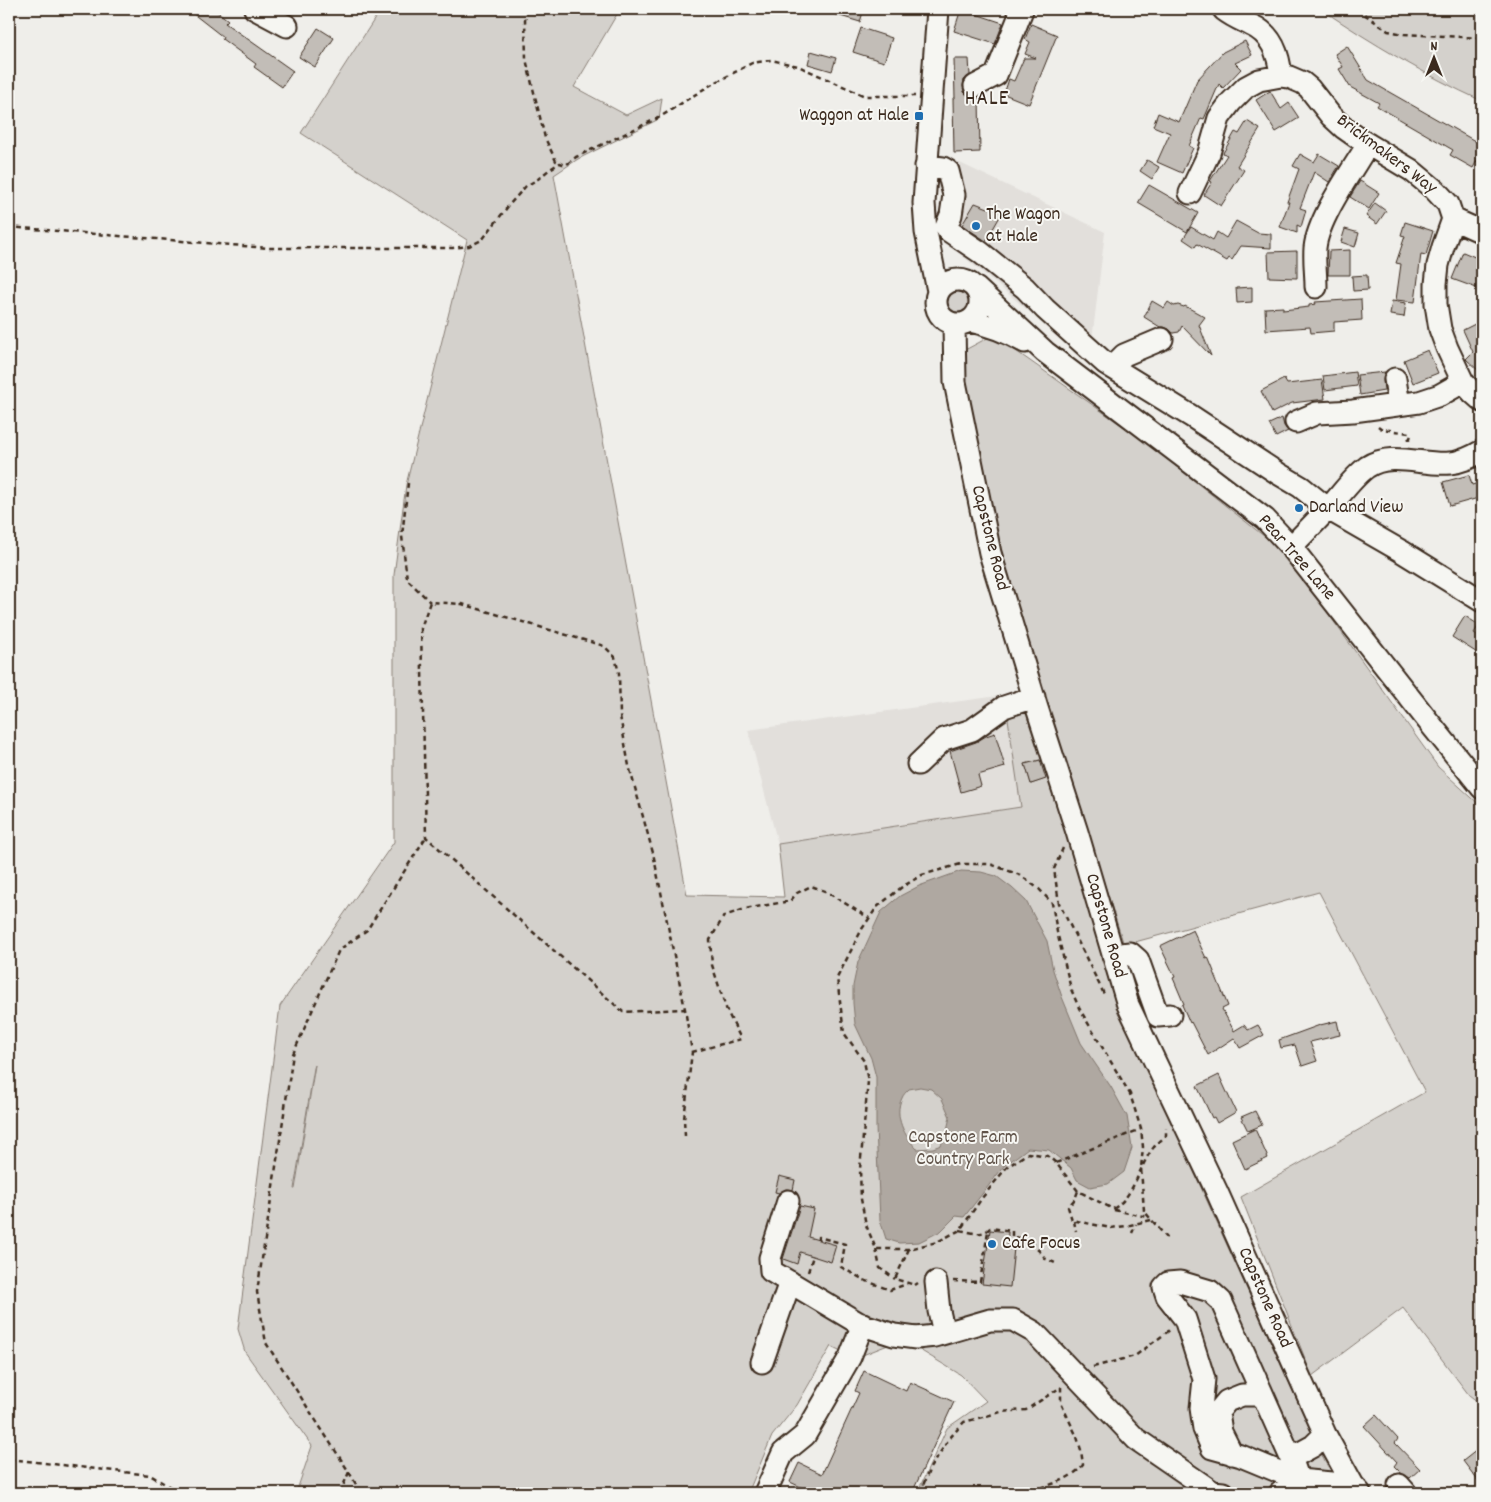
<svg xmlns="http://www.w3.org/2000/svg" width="1491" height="1502" font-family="Dekko,sans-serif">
<rect width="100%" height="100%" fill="#efeeea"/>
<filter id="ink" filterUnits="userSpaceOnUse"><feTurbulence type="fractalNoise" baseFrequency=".02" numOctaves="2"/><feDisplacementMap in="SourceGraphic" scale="10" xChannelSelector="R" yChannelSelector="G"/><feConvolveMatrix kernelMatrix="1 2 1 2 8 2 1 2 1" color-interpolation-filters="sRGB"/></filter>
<g filter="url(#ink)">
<path fill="#e2dfdb" d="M941,154L1105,232L1092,340L1072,347L947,243Z
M1028,692L1007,712L1022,807L778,844L748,730Z"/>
<path fill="#d4d1cc" stroke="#887e75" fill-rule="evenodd" d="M381,9H620L574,87L626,115L662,98L659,119L578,159L554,175L687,895L784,897L778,844L1021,807L1007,712L1032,703L1120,1008L1325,1462L1346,1493H917L947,1428L986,1401L961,1375L910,1344L898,1341L855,1358L831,1346L797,1405L772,1436L748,1493H296L312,1446L245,1352L238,1329L280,1006L394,842V575L406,485L467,240L301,133ZM1040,760L1045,779L1031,784L1025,764ZM315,1065L295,1189H294L314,1068Z
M1321,9H1482V101C1425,75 1373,44 1321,9Z
M943 302a13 13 0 1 1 26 0a13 13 0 1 1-26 0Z
M993,335L1144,441L1284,552L1438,767L1482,807V1405L1469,1395L1403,1308L1312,1376L1241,1197L1425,1092L1319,892L1124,945L1010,590L962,394L965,350Z"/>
<path fill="#afa8a1" stroke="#81766d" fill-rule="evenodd" d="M961,871L981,872L996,876L1012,888L1026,901L1047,941L1053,970L1062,997L1081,1043L1111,1087L1127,1116L1132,1148L1124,1172L1108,1184L1090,1187L1077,1180L1071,1168L1049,1150L1028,1148L1004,1166L964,1217L956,1216L941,1231L919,1242L899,1243L886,1239L880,1220L876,1127V1077L871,1058L855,1024L853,1003V986L858,962L881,912L900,896L919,886ZM920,1087L931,1089L942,1099L950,1117L946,1134L941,1145L933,1148L917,1149C905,1137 893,1116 902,1098C903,1095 906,1092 909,1089Z"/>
<path fill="#c2bdb7" stroke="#3b2a1e" d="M187,9H214L228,20L225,23L293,71L282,87L254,67L256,64L222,39L223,37Z
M828,9H864L860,22L827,12Z
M961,9L1003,23L995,44L954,31Z
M1031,24L1057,35L1029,104L1004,94L1009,79L1014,81L1024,58H1036L1025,54L1030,42L1025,39Z
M318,28L334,38L315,67L299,57Z
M861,28L892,38L884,62L853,52Z
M1245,41L1252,55L1235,63L1241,69L1223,88L1219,84L1204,119L1201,118L1189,146L1193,148L1182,173L1157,162L1170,133L1153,126L1158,113L1179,122L1197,80L1223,52Z
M1347,46L1368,80L1482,145V151L1473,168L1450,155L1453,150L1377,106L1379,103L1350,87L1339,69L1343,67L1335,54Z
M811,51L836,58L832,71L808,64Z
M954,59H969L970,75L964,80L963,86L964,92L970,98H979L980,152L954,153L953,98H955Z
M1270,91L1281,109L1289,103L1299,118L1276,132L1256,100Z
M1247,121L1260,129L1237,166L1244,170L1221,206L1204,195L1212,182L1210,181L1227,155L1223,153L1235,132L1239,134Z
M1300,154L1314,162L1319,154L1339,166L1329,182L1314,172L1300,208L1306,210L1301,227L1297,225V233L1280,227L1289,202H1287L1299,169L1293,166Z
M1147,160L1159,167L1152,179L1140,171Z
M1360,181L1379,193L1369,209L1350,197Z
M1149,185L1198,213L1187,232L1138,203Z
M975,203L988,208L989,206L1002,213L986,241L962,225Z
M1375,203L1386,211L1377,224L1366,216Z
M1236,221L1258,233L1271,234V248L1241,246L1232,260L1229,258L1227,261L1197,244L1195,247L1183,239L1191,227L1213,240L1217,232L1226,238Z
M1405,222L1433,231L1426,255L1421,254L1415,302L1396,300L1401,264L1396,263L1405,236L1401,235Z
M1345,229L1359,233L1355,247L1341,242Z
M1350,250V275H1328L1329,251Z
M1297,251V278L1269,277L1268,252Z
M1463,252L1482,260V290L1452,279Z
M1367,275L1368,290L1353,291L1352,276Z
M1252,287V302L1237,303L1236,288Z
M1361,299L1362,320L1334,322V331L1311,333L1310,327L1266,330L1265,308L1283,307V310L1309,307V305L1316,304L1315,302Z
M1152,301L1164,308L1168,302L1174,306L1178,305L1184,307L1185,306L1205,317L1199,325L1211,356L1182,326L1179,332L1173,333L1169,329L1164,327H1160L1144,317Z
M1392,301L1406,303L1404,317L1390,315Z
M1477,323L1482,335V374L1466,359L1473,352L1463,330Z
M1428,350L1438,373L1413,383L1404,360Z
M1355,372L1357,386L1325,390L1323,376Z
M1385,372L1383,380L1384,391L1360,395L1357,375Z
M1284,379L1287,384L1322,380L1325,399L1292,403L1272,413L1261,391Z
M1282,418L1284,426L1288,431L1276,437L1269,424Z
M1469,475L1472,485L1482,482V497L1450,506L1443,482Z
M1465,616L1479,625L1474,633L1482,638V656L1452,637Z
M995,733L1005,767L978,775L981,786L961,792L950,751L976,742L986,736Z
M1040,760L1046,779L1031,784L1025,764Z
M1193,930L1206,958L1208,957L1228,1006L1222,1009L1234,1031L1244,1025L1248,1030L1258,1025L1264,1035L1240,1048L1234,1038L1208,1055L1191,1022L1190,1023L1182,1005L1184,1004L1173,978L1175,977L1160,946Z
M1337,1021L1340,1035L1310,1042L1317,1061L1302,1066L1295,1045L1281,1048L1279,1040L1320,1025Z
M1219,1075L1236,1112L1217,1123L1214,1117L1212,1118L1197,1086Z
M1255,1111L1262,1125L1248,1131L1241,1117Z
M1255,1129L1268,1158L1245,1169L1232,1140Z
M779,1176L795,1180L793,1190L786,1189L779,1193L775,1192Z
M800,1206L814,1209L808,1237L836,1245L831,1262L800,1252L797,1264L783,1259Z
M990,1230L1008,1232L1007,1248H1014L1010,1287L982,1284Z
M864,1371L906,1391L910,1382L954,1402L912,1493H814L790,1482L799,1463L822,1474L859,1393L855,1391Z
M1376,1415L1398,1439L1395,1443L1420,1469L1410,1478L1401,1473L1394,1466L1397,1462L1364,1426Z
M1482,1446V1486L1463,1461Z"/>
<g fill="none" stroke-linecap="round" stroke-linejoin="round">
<g stroke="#3b2a1e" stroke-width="25">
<path id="minor" d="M255,9L287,26
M938,9L924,203L926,232L938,291
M1224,10C1233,17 1241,20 1251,25C1272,34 1279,54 1281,76
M975,86L996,75L1022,10L1018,9
M926,166L943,168L948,171L954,195L951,215L946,227L949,231L980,252L1025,288L1045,309L1105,363L1191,416L1279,474L1301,487L1328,509L1291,547
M1190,193L1209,153L1219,118L1231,102L1246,87L1259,80L1281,76L1289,77L1303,83L1309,88L1331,116L1344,128L1361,140L1411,170L1435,190L1448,204L1453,219L1443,247L1438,265L1436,284V304L1440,329L1447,348L1463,382L1473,393L1482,401
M1453,219L1482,232
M936 302a22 22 0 1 1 44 0a22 22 0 1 1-44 0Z
M1316,287C1316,274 1314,261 1315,248C1318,218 1352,171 1368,144
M976,288L1045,352L1265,519L1291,547L1432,726L1482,788
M970,321C990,325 1007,332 1025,342
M954,324L955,382L990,553L1037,708L1077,832L1128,1005L1217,1192L1325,1434L1353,1485L1360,1493
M1115,369L1118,361L1124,355L1162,339
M1395,379L1399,405
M1296,422L1317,413L1353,411L1419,402L1440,395L1463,382
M1482,451C1472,457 1462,462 1450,463C1424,466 1391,451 1367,467C1352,478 1340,496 1328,509L1401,551L1482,601
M918,764L944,739L972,730L1004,707L1034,697
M1113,955L1130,953L1138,960L1158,1016L1170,1015
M788,1201L770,1258L771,1271L860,1324L894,1335L916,1338L935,1336L990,1320H1013L1034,1332L1136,1439L1213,1492L1223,1493
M936,1282L939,1311L944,1333
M762,1362L790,1282
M1325,1434L1313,1446L1291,1458L1299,1480L1353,1485
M1232,1454L1221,1432L1218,1412L1227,1401L1242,1395H1263
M1291,1458L1221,1301L1210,1291L1180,1282L1168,1283L1164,1287L1167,1296L1185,1319L1204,1379L1201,1408L1204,1429L1212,1448L1241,1456L1299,1480L1310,1493
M1399,1485L1406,1493
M765,1493L783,1453L805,1435L850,1357L863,1324
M1280,1493L1299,1480"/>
</g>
<path stroke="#3b2a1e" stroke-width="2.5" stroke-dasharray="5 4" stroke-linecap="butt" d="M528,9L525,20L526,59L545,138L556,161L560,163
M1357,9L1388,31L1404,34L1482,38
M9,227L268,248H453L469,246L482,240L509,205L526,186L538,179L550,169L560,163L566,165L576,157L660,117L707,87L752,63L771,60L798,66L865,96H915
M1378,426L1382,429L1409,433L1411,435L1410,438L1405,442
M408,483L402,536L407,579L430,602
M1063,848L1054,869L1059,903L1104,994
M692,1052L741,1039L727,1011L712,965L710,940L724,916L745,909L790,901L797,893L811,886L825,891L869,918
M685,1136L684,1119L692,1052L685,1009L653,853L629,766L620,716L619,673L615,657L604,646L462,604L430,602L421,628L426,837L623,1012L685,1009
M1056,1163L1141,1129
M1078,1191L1056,1163L1048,1156L1028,1153L1007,1167L982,1198L960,1230L937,1242L909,1249H876L866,1225L861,1199L860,1169L868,1081L864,1061L844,1033L837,978L862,929L877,907L902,887L922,875L961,864H990L1020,875L1039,889L1052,903L1057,932L1071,989L1079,1008L1130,1094L1141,1129L1143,1147L1141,1168L1144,1211L1167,1238
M1114,1210L1148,1217
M1151,1220L1126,1226L1110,1228L1072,1220L1068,1207L1075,1199L1078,1191L1113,1209C1135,1196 1139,1165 1154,1147C1158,1143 1162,1139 1166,1136V1128
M1074,1221L1076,1231
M960,1230C970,1232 982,1237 990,1228L1012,1231V1237L1029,1239L1046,1259L1055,1263
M1132,1233L1136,1224
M818,1240V1237L845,1244L841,1267L864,1280L890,1290L907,1284
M876,1249L880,1268L895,1279
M909,1249L895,1279L915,1285L918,1283
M808,1272L813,1256
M953,1281L980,1282L988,1231
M1093,1367L1135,1356L1170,1330
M9,1459L150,1475L180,1493
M349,1472L361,1493
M340,1493L349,1472L266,1343L257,1292L293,1054L339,950L367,930L426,837
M920,1493L930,1468L949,1439L964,1422L1001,1412L1026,1410L1061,1387
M1024,1493C1044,1486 1069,1482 1083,1465L1081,1450L1077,1437L1061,1403V1387"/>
<use href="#minor" stroke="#f6f6f2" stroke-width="21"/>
</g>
</g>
<g fill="#1f6fb2" stroke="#f6f6f2" stroke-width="2">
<rect x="914" y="111" width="10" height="10" rx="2.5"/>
<circle cx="976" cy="226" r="5"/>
<circle cx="1299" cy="508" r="5"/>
<circle cx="992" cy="1244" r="5"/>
</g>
<g text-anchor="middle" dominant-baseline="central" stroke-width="4" stroke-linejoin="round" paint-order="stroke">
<g font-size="19" fill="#3b2a1e" stroke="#f6f6f2" text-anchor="start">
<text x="909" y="116" text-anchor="end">Waggon at Hale</text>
<text x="986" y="215">The Wagon<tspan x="986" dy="22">at Hale</tspan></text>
<text x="1309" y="508">Darland View</text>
<text x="1002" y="1244">Cafe Focus</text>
</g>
<g font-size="19" fill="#3b2a1e" stroke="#f6f6f2">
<text transform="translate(1386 155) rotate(37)">Brickmakers Way</text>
<text transform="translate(989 538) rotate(76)">Capstone Road</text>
<text transform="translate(1296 558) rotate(49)">Pear Tree Lane</text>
<text transform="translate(1105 926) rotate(74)">Capstone Road</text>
<text transform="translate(1264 1298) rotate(66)">Capstone Road</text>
</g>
<g font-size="19" fill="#61544a" stroke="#f6f6f2">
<text x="963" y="1138">Capstone Farm<tspan x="963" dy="22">Country Park</tspan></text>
</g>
<g font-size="21" letter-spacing="1" fill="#3b2a1e" stroke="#f6f6f2">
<text x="987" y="100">HALE</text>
</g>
</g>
<rect width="1491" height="1502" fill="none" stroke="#f6f6f2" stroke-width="30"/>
<rect x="15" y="15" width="1461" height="1472" fill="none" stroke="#3b2a1e" stroke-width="2" filter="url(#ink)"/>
<g transform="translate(1434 58)" stroke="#f6f6f2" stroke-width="4" paint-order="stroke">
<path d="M0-4L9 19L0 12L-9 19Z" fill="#3b2a1e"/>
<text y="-8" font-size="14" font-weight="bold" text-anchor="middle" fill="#3b2a1e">N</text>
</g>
</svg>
